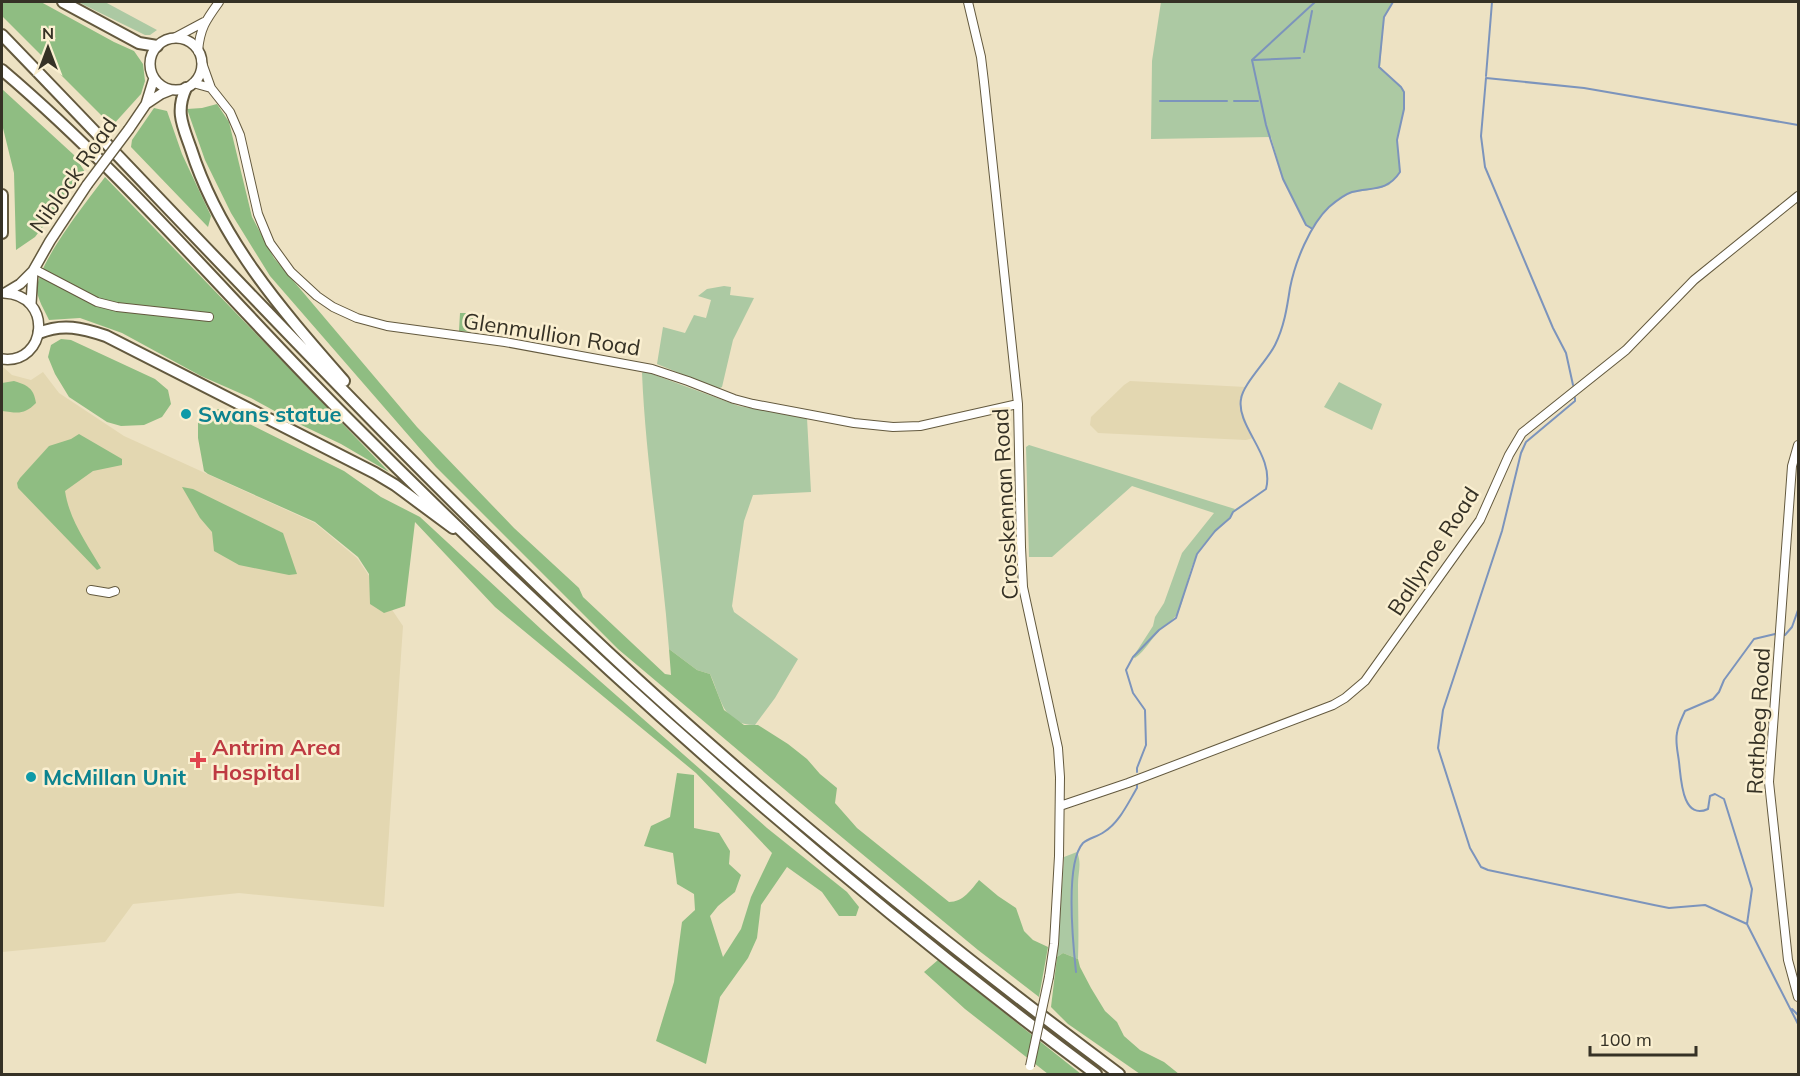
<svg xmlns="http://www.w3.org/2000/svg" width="1800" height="1076" font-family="Mulish,sans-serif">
<rect width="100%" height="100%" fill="#ede2c3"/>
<path fill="#e3d7b1" d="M2,366L12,375L31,380L43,372L59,393L124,436L315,523L357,558L403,626L384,907L239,893L133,904L105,942L2,952Z
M1130,381L1246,387L1240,401L1241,407L1248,427L1254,438L1246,440L1098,433L1090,425L1091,417L1124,385Z"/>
<path fill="#acc9a3" d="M78,2H105L157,30L150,35H145Z
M1161,2H1393L1384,17L1380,67L1401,87L1404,92V109L1397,140L1400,172L1389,185L1381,188L1349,193L1338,199L1327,209L1311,229L1306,225L1283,179L1271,137L1151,139L1152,61Z
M724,286L731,287L730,295L754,298L733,340L722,387L718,389L657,364L663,327L685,333L694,315L706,318L711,300L698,296L707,289Z
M644,371L739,406L807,418L811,492L753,495L744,521L732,606L734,612L798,659L775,698L755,725C722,725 721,697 710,674L697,670L669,649C662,557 646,466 642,373Z
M1339,382L1382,404L1372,430L1324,407Z
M1029,445L1235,509C1226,526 1207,536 1197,555C1188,571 1187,590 1180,608C1176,620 1167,622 1159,631C1150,640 1146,650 1135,658L1133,657L1153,626L1155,617L1164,603L1182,553L1214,513L1132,486L1052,557H1029L1026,447Z
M1077,852C1082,864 1078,872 1078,885C1078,910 1079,934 1078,959L1063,953L1057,957L1064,857Z"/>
<path fill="#8fbd82" d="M2,2H41L114,42L134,51L143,64L145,81L141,94L112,126L2,16Z
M2,89L74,155L85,172L35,237L16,250L14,173L2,124Z
M217,104L229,122L252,217L274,258L417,427L514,528L579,588L583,597L665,674L671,675L669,649L697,670L710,674L724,710L744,725H758L788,744L807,759L820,774L837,788L835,803L857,828L949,902C963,902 971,890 979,880L998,896L1016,908L1024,931L1033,940L1048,947L1039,997L978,950L809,810L618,649L436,467L270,276L231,213L205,160L187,109L202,108Z
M154,108L167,111L182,154L211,216L208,227L131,147L132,140Z
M105,177L389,472L341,444L293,421L251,398L201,376L122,333L80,318L49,320C45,311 37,299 37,289C38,262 88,200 105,177Z
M460,313H473L472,332L459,331Z
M61,339L71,340L155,379L168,390L171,404L162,417L144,425L121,426L107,422L69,397L55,374L48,357L51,345Z
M14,381C27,385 34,388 36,403C24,415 18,413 2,411V383Z
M219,409L344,471L381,497L420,517L542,630L767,828L847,892L859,907L856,916H839L822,892L787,867L761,905L757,938L748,958L720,997L706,1064L656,1041L674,982L682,922L695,910L694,894L677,884L673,853L644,846L651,826L670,817L677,773L694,775V828L719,833L730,851L729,864L741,875L735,892L718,906L710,916L723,957L741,929L751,897L772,853L696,773L495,607L415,522L405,606L384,613L370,604L369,574L358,557L315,522L208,474L204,471L198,438V422L208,411Z
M79,434L122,459V465L93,471L65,491C69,519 87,544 101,568L97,570L18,488L17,483L20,478L49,446L71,439Z
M182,487L193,489L283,533L297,574L289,575L239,565L214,551L212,532L200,518Z
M1063,953L1078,959L1080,967L1091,988L1105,1011L1117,1022L1124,1036L1140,1050L1164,1062L1179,1074H1140L1068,1024L1051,1007L1057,957Z
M938,960L1081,1074H1048L965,1009L924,972Z"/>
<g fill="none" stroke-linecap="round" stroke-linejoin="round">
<path stroke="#7c94bc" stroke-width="2" d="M1304,52L1312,11
M1252,60L1266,125L1283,179L1306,225L1311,228
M1252,60L1315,2
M1254,60L1300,58
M1486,76L1492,2
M1160,101H1227
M1234,101H1258
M1573,385L1566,353L1553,328L1485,167L1481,136L1486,78L1584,88L1798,125
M1575,398V401L1526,442L1521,453L1502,531L1443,710L1438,748L1470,848L1481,867L1488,870L1654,905L1669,908L1705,905L1747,924
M1798,610L1792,627L1785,635L1775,634L1754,639L1724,680L1719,692L1713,699L1685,711C1682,718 1678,725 1677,733C1675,742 1678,753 1679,762C1681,778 1682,821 1708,809L1710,796L1715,794L1724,799L1752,889L1747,924L1798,1024
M1137,772V768L1146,745L1145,710L1133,693L1126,670L1133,657L1159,630L1176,618L1197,554L1215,531L1230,518L1233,512L1266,489C1275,455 1236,427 1241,399C1243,384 1267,361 1275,345C1284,327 1287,308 1290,288C1295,262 1310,225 1329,207C1336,201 1343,195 1352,192C1371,187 1387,192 1400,172L1397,140L1404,109V92L1401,87L1379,67L1384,17L1393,2
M1076,972C1073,944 1065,863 1083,843C1089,838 1097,837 1104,832C1119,823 1128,803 1137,788V782
M1792,1009L1798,1015"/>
<g stroke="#63593e" stroke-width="10">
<path id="minor" d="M968,2L981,57L984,82L1018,404L1021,547L1023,587L1058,748L1060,777L1059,856L1054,944L1049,977
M174,38L204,22
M198,51C200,28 206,20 219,2
M201,60L211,88L230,112L240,135L258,214L270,243L291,272L317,296L333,307L357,318L387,326L505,342L652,369L688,381L734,399L753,404L854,423L893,427L920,426L1018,404
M193,83L211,88
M34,269L97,302L117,307L209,317
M1798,445L1792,466L1769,782L1788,960L1798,997
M91,590L109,593L115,591
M1060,806L1128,783L1333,705L1345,698L1365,681L1480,520L1509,455L1522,433L1626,350L1694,280L1798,196"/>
</g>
<g stroke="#63593e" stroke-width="12">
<path id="major" d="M150 64a26 26 0 1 1 52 0a26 26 0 1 1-52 0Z
M146,104L161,94L171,90
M129,129L146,104L154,78
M5,293L20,284L33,271L50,241L87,185
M31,304L33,271
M2,359C47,365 54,295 4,293"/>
</g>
<g stroke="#63593e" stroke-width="14">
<path id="highway" d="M63,2L139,43L157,46
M2,35C212,252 416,475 638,680C791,820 953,950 1119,1074
M2,70C127,176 233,304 349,420C583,655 830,876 1096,1074
M186,88C175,112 183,126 191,149C220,240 282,310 344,381
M2,195V233
M39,333C63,323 82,328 106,336L375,473L395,485L453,528"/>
</g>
<use href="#minor" stroke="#fff" stroke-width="8"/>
<use href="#major" stroke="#fff" stroke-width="9"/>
<use href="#highway" stroke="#fff" stroke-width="10"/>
<g stroke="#63593e" stroke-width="10" stroke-linecap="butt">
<path id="minor-bridge" d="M1030,1066L1049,977"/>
</g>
<g stroke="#63593e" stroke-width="12" stroke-linecap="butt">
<path id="major-bridge" d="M87,185L129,129"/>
</g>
<use href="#minor-bridge" stroke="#fff" stroke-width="8"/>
<use href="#major-bridge" stroke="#fff" stroke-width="9"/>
</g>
<g fill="#0f9aa8" stroke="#faefd0" stroke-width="2">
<circle cx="186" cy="414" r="6"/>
<circle cx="31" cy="777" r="6"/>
</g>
<path fill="#e0444e" stroke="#faefd0" stroke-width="2" d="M195 751h6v6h6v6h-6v6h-6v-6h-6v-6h6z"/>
<g text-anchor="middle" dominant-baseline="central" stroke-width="5" stroke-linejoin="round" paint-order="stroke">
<g font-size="22" fill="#353125" stroke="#faefd0">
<text transform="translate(73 175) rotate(-55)">Niblock Road</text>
<text transform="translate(552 334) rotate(9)">Glenmullion Road</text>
<text transform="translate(1005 504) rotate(-93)">Crosskennan Road</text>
<text transform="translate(1433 551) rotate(-57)">Ballynoe Road</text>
<text transform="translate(1758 721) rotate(-87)">Rathbeg Road</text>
</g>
<g font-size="22" font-weight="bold" fill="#0d838f" stroke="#faefd0" text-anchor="start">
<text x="198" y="414">Swans statue</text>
<text x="43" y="777">McMillan Unit</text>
</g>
<g font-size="22" font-weight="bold" fill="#be3a42" stroke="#faefd0" text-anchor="start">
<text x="212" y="747">Antrim Area<tspan x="212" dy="25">Hospital</tspan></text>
</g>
</g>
<rect width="1800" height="1076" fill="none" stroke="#353125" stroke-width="6"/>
<g transform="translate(48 48)" stroke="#faefd0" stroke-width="4.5" paint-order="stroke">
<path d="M0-4.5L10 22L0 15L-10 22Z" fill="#353125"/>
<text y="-9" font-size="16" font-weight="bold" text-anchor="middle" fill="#353125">N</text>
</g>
<path d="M1590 1046v9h106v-9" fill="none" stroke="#353125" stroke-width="3"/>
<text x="1599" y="1046" font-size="18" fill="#353125" stroke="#faefd0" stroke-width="4.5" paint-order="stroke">100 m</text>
</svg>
